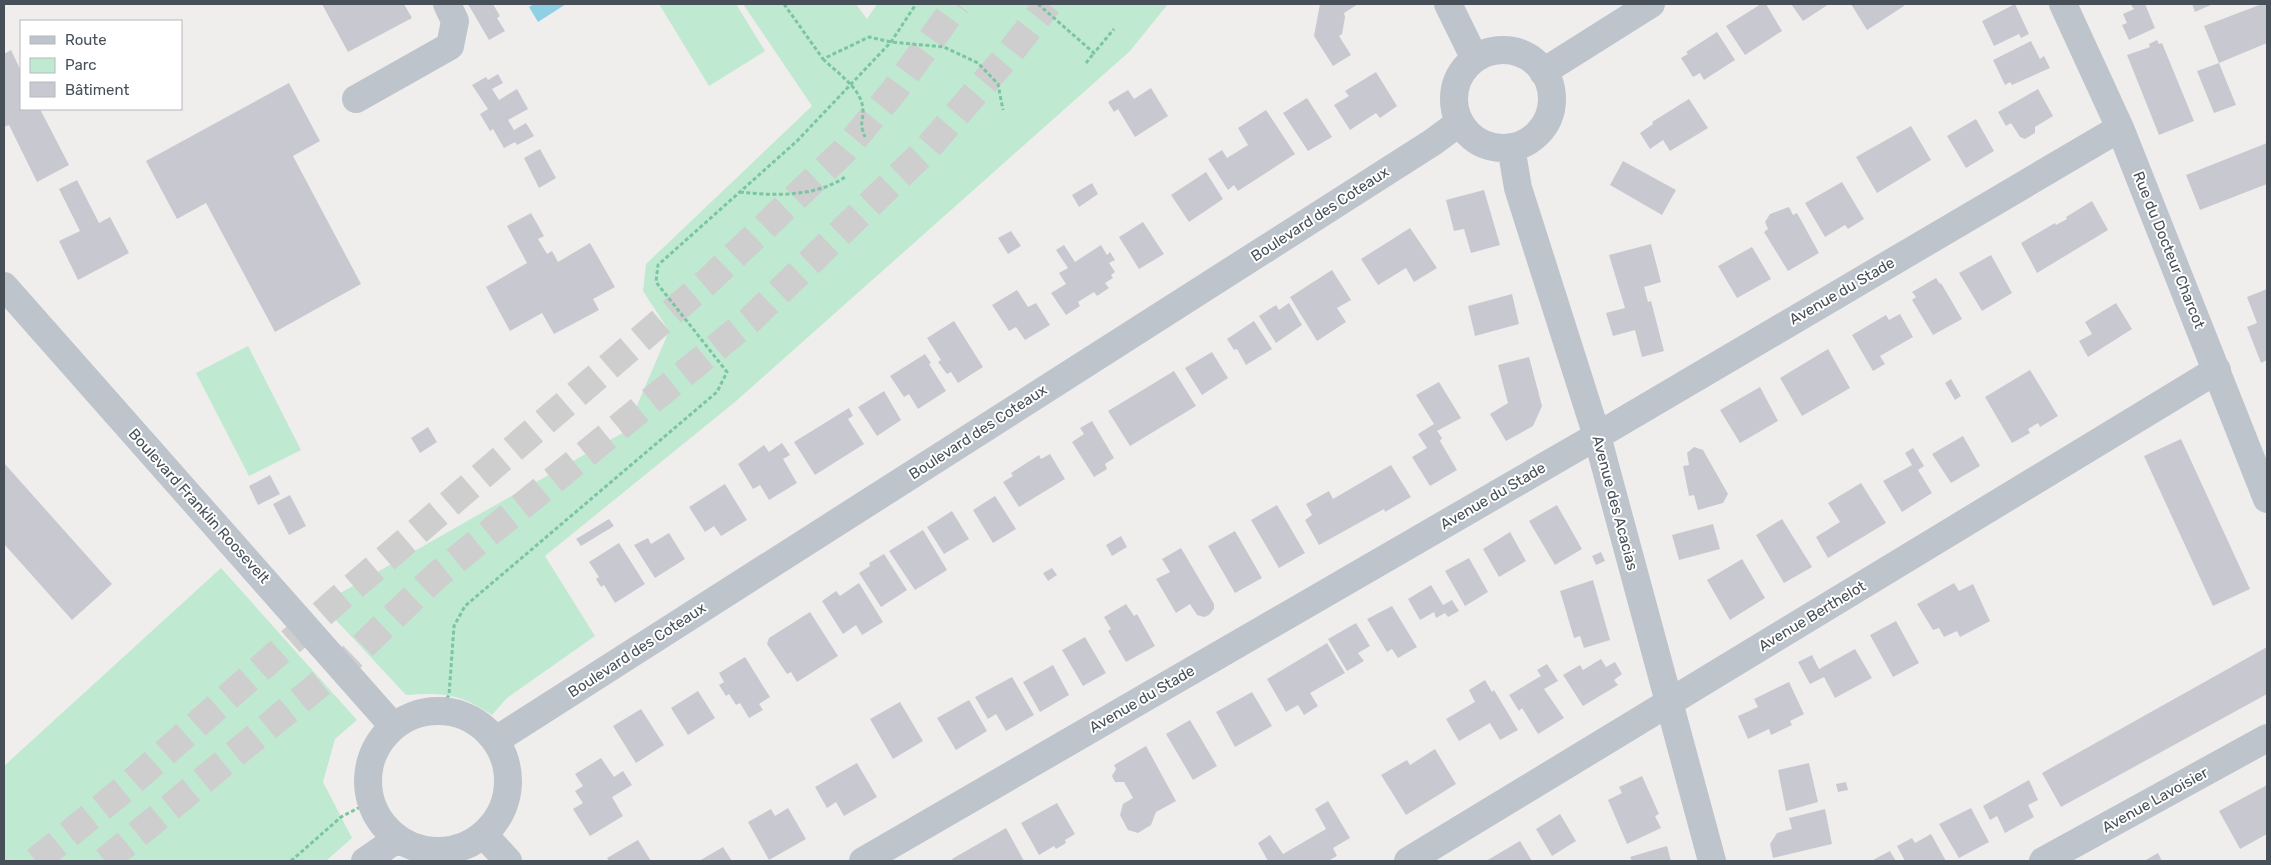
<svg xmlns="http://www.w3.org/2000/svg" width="2271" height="865" font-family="Rubik,sans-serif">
<rect width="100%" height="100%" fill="#f0eded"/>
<path fill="#bfead1" d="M659,4H736L765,51L709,86Z
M743,4H856L867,19L877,4H1168L1130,51L735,402L545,556L595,636L507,698L492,715C461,694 443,692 406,695L321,604L626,431L669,331L643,291L646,264L812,106Z
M248,346L301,450L249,476L196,373Z
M221,568L357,720L335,739L323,782L352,838L326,861H4V766Z"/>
<path fill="#90d0e4" d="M534,4H566L538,22L529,7Z"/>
<path fill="#c8c9d0" d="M322,4H404L412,18L348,52Z
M468,4H493L500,16L497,18L505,31L489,40Z
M1320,4H1358L1344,13L1345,17L1342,34L1339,36L1351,55L1333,66L1314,36Z
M1761,4H1766L1782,31L1745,55L1726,26Z
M1791,4H1829L1803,21Z
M1851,4H1903L1904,6L1867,30Z
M2015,4L2029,34L2021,38L2019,34L1994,46L1982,21Z
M2130,4H2145L2155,28L2129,40L2122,25L2127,23L2123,14L2134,9Z
M2192,4H2213L2195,12Z
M2262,4H2267V43L2219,63L2204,26Z
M1717,32L1735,60L1704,80L1700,73L1693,77L1681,58L1688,54L1686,52Z
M2157,40L2159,44L2162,43L2194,121L2159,135L2127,55L2150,47L2149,44Z
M2031,41L2040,59L2044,56L2050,68L2012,85L2010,82L2005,85L1993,60Z
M11,50L21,71V109H40L69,165L37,182L9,125L4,127V54Z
M2219,63L2236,105L2214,113L2197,71Z
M1376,72L1397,106L1380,118L1376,113L1350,130L1334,105L1349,96L1345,91Z
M498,74L503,83L492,89L499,100L517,89L528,109L508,120L514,130L526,123L534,136L517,145L515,142L504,148L493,129L490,131L480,114L488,109L472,85L486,77L488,80Z
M289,83L320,141L293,156L361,284L275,332L206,203L177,219L146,161Z
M1151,88L1168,116L1135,137L1118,109L1114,112L1108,102L1128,90L1134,99Z
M2038,89L2053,116L2035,127V133L2025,139L2020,137L2011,123L2006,126L1998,112Z
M1307,98L1332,137L1308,151L1283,113Z
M1689,99L1708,128L1670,151L1663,140L1650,149L1640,133L1653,124L1652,122Z
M1266,110L1295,154L1238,191L1234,185L1228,190L1208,159L1222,150L1227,158L1248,145L1238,128Z
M1976,119L1994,151L1966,168L1947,136Z
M1911,126L1931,160L1877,193L1856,157Z
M2267,143V184L2200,210L2186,175Z
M540,149L556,178L539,188L524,158Z
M1623,161L1676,190L1662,215L1610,185Z
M1206,172L1223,199L1189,222L1171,195Z
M77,180L99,223L110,217L129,253L78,280L59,241L80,231L59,189Z
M1842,182L1864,219L1848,229L1845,225L1825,237L1805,203Z
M1092,183L1098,194L1079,207L1072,195Z
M1484,190L1500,245L1471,253L1464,229L1454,231L1446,200Z
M2092,201L2108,230L2037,273L2021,243L2055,223L2056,225L2067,219L2066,217Z
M1789,207L1793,215L1797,213L1819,253L1788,271L1764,232L1768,229L1765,222L1770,214Z
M531,213L544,236L538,239L547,254L552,251L558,262L590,243L615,287L593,299L599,310L554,334L542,313L510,331L486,287L527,263L507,226Z
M1143,222L1164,254L1139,269L1119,237Z
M1410,228L1437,268L1414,282L1406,268L1378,285L1361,259Z
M1011,231L1021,246L1008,254L998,238Z
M1651,244L1661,282L1644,287L1648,302L1651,301L1664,351L1642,357L1635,330L1613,336L1606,313L1625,308L1609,255Z
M1064,245L1075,262L1101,245L1107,255L1110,252L1115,260L1109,263L1115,272L1111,275L1113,278L1105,283L1109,288L1097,296L1094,292L1078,302L1080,306L1066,315L1051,293L1066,284L1059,273L1068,268L1056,250Z
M1752,247L1771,279L1737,298L1718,266Z
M1991,255L2012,293L1982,311L1959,273Z
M1332,270L1351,300L1337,308L1346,322L1317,341L1290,297Z
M1936,278L1940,284L1941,283L1962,319L1933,335L1912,300L1916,297L1912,292Z
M2267,289V360L2261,363L2247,327L2257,323L2247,297Z
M1017,290L1028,307L1036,303L1050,325L1025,340L1016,327L1009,331L992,305Z
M1512,294L1519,324L1475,336L1468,306Z
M1289,303L1302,325L1276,343L1259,316L1276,305L1279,310Z
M2116,303L2132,329L2088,357L2079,341L2092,334L2085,322Z
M1900,314L1913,337L1880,356L1885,364L1873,371L1852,335L1886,315L1889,320Z
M954,321L983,367L958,383L951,372L947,374L938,362L941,360L927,338Z
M1254,321L1272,349L1246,365L1237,349L1234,350L1227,339Z
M1828,349L1850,388L1802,416L1780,378Z
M1212,352L1228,378L1202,395L1185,368Z
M925,354L931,363L929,364L946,391L918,409L909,394L904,397L890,376Z
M1529,357L1542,406L1533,426L1506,441L1490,414L1508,403L1498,365Z
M2030,370L2058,416L2040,427L2038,423L2028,429L2030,433L2012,443L1985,397Z
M1174,371L1196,406L1130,446L1108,411Z
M1951,379L1961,396L1955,400L1945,383Z
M1439,382L1461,418L1437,431L1442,438L1440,441L1457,470L1430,486L1412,457L1427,448L1418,434L1434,424L1416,395Z
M1760,387L1778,421L1740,443L1720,410Z
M884,391L901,420L877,436L858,407Z
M849,408L853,416L848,419L864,444L815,475L794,442Z
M1092,421L1114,458L1105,464L1107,469L1094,477L1072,442L1084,434L1080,428Z
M428,427L437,442L420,453L411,438Z
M1963,436L1980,466L1951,483L1932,454Z
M2181,439L2250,589L2213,606L2144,456Z
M782,443L790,455L783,459L797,483L769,500L760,485L753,489L738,464L764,445L769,452Z
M1694,447L1703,450L1728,494L1723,503L1698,510L1694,495L1689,496L1683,466L1689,465L1687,453Z
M1913,448L1924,466L1918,470L1932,493L1902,512L1883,481L1912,465L1905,453Z
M1050,454L1065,479L1019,507L1003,482L1013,476L1011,473L1039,455L1041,459Z
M4,463L112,584L72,620L4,544Z
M1391,465L1411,497L1385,512L1384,509L1319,545L1305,520L1312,515L1306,504L1329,491L1333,499Z
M270,475L280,494L258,505L249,486Z
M1861,483L1886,523L1828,558L1816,537L1840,522L1828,503Z
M725,484L747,520L721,536L714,526L705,532L689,507Z
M290,495L306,526L289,535L273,504Z
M995,496L1016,529L993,543L973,510Z
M1277,505L1305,553L1279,568L1251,520Z
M1557,505L1582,549L1555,565L1529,521Z
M952,511L969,539L944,554L927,527Z
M609,519L614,526L581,546L576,539Z
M1782,519L1812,567L1784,583L1756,535Z
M1713,524L1720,549L1679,560L1672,535Z
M923,530L947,570L915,590L889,551Z
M1235,531L1262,578L1235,593L1208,546Z
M1510,532L1526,561L1499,577L1483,549Z
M669,533L685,559L655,578L634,545L648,538L651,544Z
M1121,536L1127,547L1112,556L1106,545Z
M619,543L645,584L615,603L604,585L601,587L596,579L599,577L589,562Z
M1181,548L1214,604V609L1209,615L1204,617L1197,615L1190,604L1176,613L1156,579L1170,572L1162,559Z
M1601,552L1605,561L1596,565L1592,556Z
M884,554L907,590L881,607L859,573L870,566L869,563Z
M1469,558L1488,592L1465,606L1445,571Z
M1742,559L1765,598L1730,620L1707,580Z
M1052,568L1057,575L1048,581L1043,573Z
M1593,580L1610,640L1584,648L1580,636L1574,638L1560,591Z
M859,583L883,622L862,635L856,625L843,634L822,601L836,591L840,596Z
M1954,583L1959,591L1973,584L1990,621L1960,637L1957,631L1944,637L1939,628L1933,630L1917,604Z
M1431,585L1443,605L1452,600L1459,611L1448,617L1445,613L1436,618L1434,612L1420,620L1408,599Z
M1126,604L1134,616L1137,614L1155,646L1126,662L1108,631L1111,629L1104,617Z
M1392,606L1417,647L1398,658L1392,649L1387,652L1367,619Z
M810,612L838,656L797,682L791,672L787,674L767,644L769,638Z
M1896,621L1919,663L1893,677L1870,635Z
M1356,623L1370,646L1358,653L1364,661L1347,671L1328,639Z
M1085,637L1106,673L1083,686L1062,650Z
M1327,643L1345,673L1310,693L1318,706L1304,715L1298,705L1286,712L1267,679Z
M2267,647V694L2061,807L2042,773Z
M1855,649L1872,678L1835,698L1824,677L1810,684L1798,662L1812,655L1819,669Z
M745,657L770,697L759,704L763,710L749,718L740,703L736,705L729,694L726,696L719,685L724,682L719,673Z
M1601,659L1606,667L1615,662L1622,674L1614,680L1618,685L1583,706L1563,675L1580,665L1583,670Z
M1547,664L1558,681L1544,689L1564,718L1538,734L1522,708L1519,711L1509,695L1541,676L1537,670Z
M1053,665L1069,695L1040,712L1023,682Z
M1012,677L1034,715L1006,731L996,714L988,719L975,697Z
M1485,680L1492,692L1494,690L1518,730L1500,740L1490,723L1459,741L1446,719L1475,702L1469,690Z
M1789,682L1804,714L1790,721L1792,725L1771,735L1769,729L1748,739L1738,716L1758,707L1754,699Z
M698,691L715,718L688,735L671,708Z
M1252,692L1272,726L1235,747L1216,712Z
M969,700L987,731L956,750L937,718Z
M900,702L923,741L893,759L870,719Z
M641,709L664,745L636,763L613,726Z
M1190,720L1217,766L1193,780L1166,734Z
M1146,746L1176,801L1156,812L1151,825L1138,833L1128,830L1120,815L1123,804L1133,798L1124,782H1115L1112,776L1116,769L1114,765Z
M1435,749L1456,784L1406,815L1381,775L1407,760L1410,765Z
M601,758L614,777L623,771L632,785L612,797L623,816L590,836L573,809L583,803L575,791L583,786L575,774Z
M857,763L877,797L844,816L836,802L827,808L815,787Z
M1809,763L1818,802L1786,811L1778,770Z
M1642,776L1659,814L1655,816L1661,828L1627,844L1608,800L1622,793L1619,787Z
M2029,780L2038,800L2028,805L2034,817L2005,833L1997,816L1990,820L1983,806Z
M1846,782L1848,790L1838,792L1836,784Z
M2267,785V834L2240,849L2219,811Z
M1328,801L1350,838L1333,848L1337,856L1328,861H1268L1258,843L1270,835L1283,854L1326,829L1315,809Z
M1057,803L1075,834L1065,840L1066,843L1056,849L1054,846L1039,855L1021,823Z
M788,808L806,839L769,860L748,822L771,809L775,816Z
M1971,808L1989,842L1959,858L1939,824Z
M1825,809L1832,844L1773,858L1770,844L1777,833L1792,829L1789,818Z
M1560,814L1576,841L1552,856L1536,829Z
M1006,828L1024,861H953L952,859Z
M1931,834L1946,861H1905L1897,846L1912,838L1915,843Z
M638,840L651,861H609L607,858Z
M1520,841L1532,861H1486Z
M1667,846L1671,861H1632L1630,857Z
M723,847L732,861H699Z
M1890,851L1896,861H1871Z
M2158,853L2162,861H2144Z"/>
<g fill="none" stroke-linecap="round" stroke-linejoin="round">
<path stroke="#cececf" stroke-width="28" stroke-dasharray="28 14" stroke-linecap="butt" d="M36,861L124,789L332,605L708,281L844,151L894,91L957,4
M105,861L344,664L435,577L750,320L926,150L1009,54L1048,4"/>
<path stroke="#7ac5a2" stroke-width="3" stroke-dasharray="4 2.5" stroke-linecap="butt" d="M784,4L823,59L869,37L891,42L944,47L978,63L998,84L1003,110
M1038,4L1094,53L1114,29
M823,59C837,73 863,89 863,111C863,124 859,122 865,137
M1086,63L1094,53
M740,192C774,196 816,197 845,177
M440,710L449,695L454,626L465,606L717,392L727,372L656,282L658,265L797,141L891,42L916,4
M291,861L341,817L370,802"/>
<path stroke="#bdc4cb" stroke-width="28" d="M1448,4L1475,59
M2063,4L2120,128L2267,499
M1454 99a49 49 0 1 1 98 0a49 49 0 1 1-98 0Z
M1543,72L1651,4
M356,99L450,46L455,21L447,4
M1511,147L1518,188L1597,436L1712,861
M4,286L393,726
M368 781a70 70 0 1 1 140 0a70 70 0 1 1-140 0Z
M496,740L1433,142L1460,122
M484,835L508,861
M365,861L397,839
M863,861L1597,436L2120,128
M1408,861L2217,370
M2043,861L2267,738"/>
</g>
<g text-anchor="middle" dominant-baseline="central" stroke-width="4" stroke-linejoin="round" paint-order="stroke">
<g font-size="15" fill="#475059" stroke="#fff">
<text transform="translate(1320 214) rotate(-33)">Boulevard des Coteaux</text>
<text transform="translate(2169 250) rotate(68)">Rue du Docteur Charcot</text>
<text transform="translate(1842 291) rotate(-30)">Avenue du Stade</text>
<text transform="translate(978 432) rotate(-33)">Boulevard des Coteaux</text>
<text transform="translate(1493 496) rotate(-30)">Avenue du Stade</text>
<text transform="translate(1615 503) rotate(75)">Avenue des Acacias</text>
<text transform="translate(199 506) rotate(48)">Boulevard Franklin Roosevelt</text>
<text transform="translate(1812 616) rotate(-31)">Avenue Berthelot</text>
<text transform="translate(637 650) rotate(-33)">Boulevard des Coteaux</text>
<text transform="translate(1142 699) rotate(-30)">Avenue du Stade</text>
<text transform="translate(2155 800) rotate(-29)">Avenue Lavoisier</text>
</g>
</g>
<rect width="2271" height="865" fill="none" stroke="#475059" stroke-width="10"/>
<rect x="20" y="20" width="162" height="90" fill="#ffffff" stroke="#b5b9bd"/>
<rect x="30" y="36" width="25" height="8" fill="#bdc4cb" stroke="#b5b9bd"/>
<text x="65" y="45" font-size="15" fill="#475059">Route</text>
<rect x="30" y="58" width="25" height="15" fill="#bfead1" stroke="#b5b9bd"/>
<text x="65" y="70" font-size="15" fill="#475059">Parc</text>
<rect x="30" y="82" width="25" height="15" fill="#c8c9d0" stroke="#b5b9bd"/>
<text x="65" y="95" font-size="15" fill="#475059">Bâtiment</text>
</svg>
